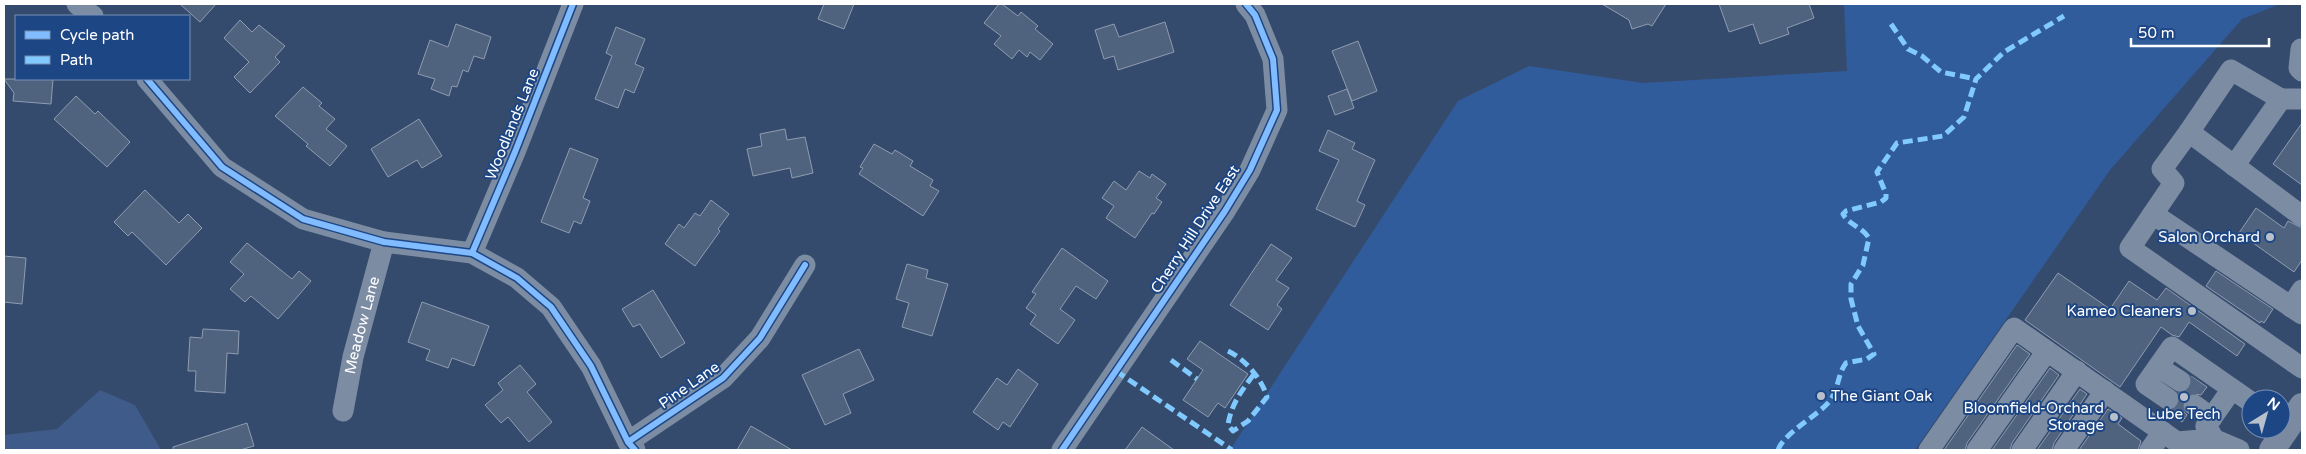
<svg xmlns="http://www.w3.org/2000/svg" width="2306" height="454" font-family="'Varela Round',sans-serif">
<rect width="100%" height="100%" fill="#354b6d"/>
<path fill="#315c9c" d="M1844,4H2280L2242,19L2110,170L1915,450H1230L1458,101L1529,66L1643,83L1847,71Z"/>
<path fill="#3e5b89" d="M100,390L135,405L161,450H4V435L57,429Z"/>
<path fill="#50637e" stroke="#8f9cb1" d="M180,4H216L200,22Z
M824,4H854L844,29L818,19Z
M999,4H1002L1018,16L1021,12L1038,26L1035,29L1053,44L1040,60L1030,52L1027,57L1019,50L1012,59L994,44L1001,36L984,23Z
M1602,4H1666L1652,26L1648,24L1632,29L1629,20Z
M1719,4H1809L1814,18L1787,28L1789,34L1760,44L1753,24L1729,32Z
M240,20L252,32L259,25L285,46L275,57L280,62L250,93L234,77L249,62L224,38Z
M1165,22L1174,52L1118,70L1114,56L1104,59L1095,30L1114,24L1119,37Z
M456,24L491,37L484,59L474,56L468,72L463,70L457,87L452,86L449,96L431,89L435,79L418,74L430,40L448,47Z
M616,27L645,39L635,64L644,68L634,93L625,89L618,108L595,99L612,56L606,53Z
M1358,41L1377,91L1352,101L1332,51Z
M4,79H53L51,104L13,101L14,93Z
M303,87L322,103L319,106L335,119L326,129L347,146L330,166L306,146L308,144L275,116Z
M1347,89L1354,108L1335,115L1328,96Z
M76,96L95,114L98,111L130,142L107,167L54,119Z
M419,119L442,156L422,168L417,160L388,177L371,149Z
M2302,123V185L2273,164Z
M785,129L787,140L805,137L813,173L792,178L790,168L753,176L747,149L762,146L760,134Z
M1328,130L1355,143L1352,149L1375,160L1357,201L1365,205L1355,227L1316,209L1339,160L1319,151Z
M874,144L892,154L895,150L913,161L910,166L933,180L930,186L939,191L923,216L859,174L863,168L860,167Z
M570,148L598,159L583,198L590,201L581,224L574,221L569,233L541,222Z
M1139,171L1150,178L1152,174L1166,184L1156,198L1162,202L1154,214L1152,213L1135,238L1106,218L1114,206L1102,198L1114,181L1126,190Z
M145,190L179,223L188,214L202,228L166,265L132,232L128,236L114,222Z
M711,200L729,214L718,229L720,231L695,266L665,244L679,224L684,228L695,213L700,216Z
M2256,208L2284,228L2288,221L2302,228V260L2294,272L2239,233Z
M247,243L292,279L299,271L311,281L278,319L251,296L245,302L230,289L244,274L230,262Z
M1271,244L1292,258L1276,280L1289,288L1277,305L1282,309L1268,330L1230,305Z
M1062,248L1108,281L1096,299L1076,286L1060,309L1075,320L1058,344L1030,324L1036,315L1026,308L1036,294L1032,292Z
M4,256L26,258L22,304L4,302Z
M907,264L928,270L926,278L948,284L932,336L902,327L909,303L896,299Z
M2216,271L2273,309L2264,323L2261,321L2260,323L2206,286Z
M2058,273L2110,309L2129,281L2157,300L2166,288L2245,344L2237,356L2189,322L2179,337L2172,335L2161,327L2120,387L2025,320Z
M653,290L685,343L661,358L640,324L633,327L622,309Z
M422,302L489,326L474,366L452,358L448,368L426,360L430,350L408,342Z
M203,329L239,331L238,354L227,353L225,393L195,391L196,371H188L190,337L202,338Z
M1200,341L1248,374L1225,408L1218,403L1208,417L1183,400L1203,370L1187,359Z
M2017,345L2030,354L1967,443L1965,450H1944Z
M859,349L874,380L843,394L851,413L825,425L802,375Z
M520,365L536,384L527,392L552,422L529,442L508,417L501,423L485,405L503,390L498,383Z
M2050,368L2059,375L2012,443L2010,450H1992Z
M1018,369L1038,384L1010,427L1003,422L998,430L973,412L997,378L1007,385Z
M2191,376L2207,387L2201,395L2189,393L2184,398L2182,410L2187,415L2182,422L2168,411L2179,406V393L2185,392L2190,388L2192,382Z
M2080,389L2087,394L2054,443L2052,450H2037Z
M2108,409L2122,418L2118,424L2141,441L2138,450H2079Z
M247,423L254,446L240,450H173V447Z
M751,426L792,450H737Z
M1142,427L1174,450H1125Z"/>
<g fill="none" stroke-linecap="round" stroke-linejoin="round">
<path stroke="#536683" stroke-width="21" stroke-dasharray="21 11" stroke-linecap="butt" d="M2180,381L2200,396
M2168,399L2188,413"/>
<g stroke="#7c8ca3" stroke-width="21">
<path d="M77,4L93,16"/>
<path d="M2301,49L2299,68L2302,71"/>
<path d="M147,79L222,167L303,219L384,242L472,253L517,278L551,307L591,366L628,442L635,450"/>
<path d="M2189,132L2231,70L2281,99"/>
<path d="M2234,166L2281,99H2302"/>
<path d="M2153,214L2130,248L2302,368"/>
<path d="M2302,216L2189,132L2162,169L2174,183L2153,214L2302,314"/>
<path d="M472,253L515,152L573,4"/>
<path d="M2291,307L2302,290"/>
<path d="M2158,367L2180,381"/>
<path d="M2168,399L2146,384L2172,347L2251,402"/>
<path d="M2194,405L2212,418"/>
<path id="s1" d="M343,411L353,357L384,242"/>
<path d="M628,442L723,378L760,338L805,265"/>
<path d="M2220,449L2206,426L2232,389"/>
<path d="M1062,450L1225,211L1250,170L1277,110L1273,59L1255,15L1246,4"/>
<path d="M1929,450L2014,328L2047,351"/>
<path d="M1977,450L2047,351L2177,442L2213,439L2239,450"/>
<path d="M2022,450L2077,371"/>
<path d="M2064,450L2105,391"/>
<path d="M2150,450L2163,432"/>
</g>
<path stroke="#7b8aa0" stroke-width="26" d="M2272,450L2302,406"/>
<path stroke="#80caff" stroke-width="5" stroke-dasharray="10 5" stroke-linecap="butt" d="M1891,24L1908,49L1922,56L1941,72L1976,79
M1228,351C1245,359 1262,379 1267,397L1248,421L1233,431L1228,425C1231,404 1242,390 1255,373
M1171,360L1197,379
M1116,371L1232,450
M1778,450C1784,433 1817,416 1829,402C1839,390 1837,375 1846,363L1867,359L1874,354L1858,326L1851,299V284L1863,265L1869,238C1862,227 1849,225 1843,214L1846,211L1881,202L1886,198V194L1877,172L1897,143L1943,136L1964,117L1976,79L2004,52L2064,16"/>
<g stroke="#1d4685" stroke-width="9">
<path id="cycleway" d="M147,79L222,167L303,219L384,242L472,253L517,278L551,307L591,366L628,442L635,450
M472,253L515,152L573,4
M628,442L723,378L760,338L805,265
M1062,450L1225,211L1250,170L1277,110L1273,59L1255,15L1246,4"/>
</g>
<use href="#cycleway" stroke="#80bcff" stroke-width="6"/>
</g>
<g fill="#b8c0cc" stroke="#1d4685" stroke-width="2">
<circle cx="2270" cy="237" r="5"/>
<circle cx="2192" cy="311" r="5"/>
<circle cx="1821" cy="396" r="5"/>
<circle cx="2184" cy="397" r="5"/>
<circle cx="2114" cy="417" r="5"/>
</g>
<g text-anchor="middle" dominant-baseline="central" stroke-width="4" stroke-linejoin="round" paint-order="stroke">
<g font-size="15" fill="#fff" stroke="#1d4685">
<text transform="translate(512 124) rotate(-68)">Woodlands Lane</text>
<text transform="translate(1195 229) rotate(-57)">Cherry Hill Drive East</text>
<text stroke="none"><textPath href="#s1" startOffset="88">Meadow Lane</textPath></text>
<text transform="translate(689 385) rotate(-35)">Pine Lane</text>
</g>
<g font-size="15" fill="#fff" stroke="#1d4685" text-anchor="end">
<text x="2260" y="237">Salon Orchard</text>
<text x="2182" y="311">Kameo Cleaners</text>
<text x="1831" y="396" text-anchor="start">The Giant Oak</text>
<text x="2104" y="408">Bloomfield-Orchard<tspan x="2104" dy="17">Storage</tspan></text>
<text x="2184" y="414" text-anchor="middle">Lube Tech</text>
</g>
</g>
<rect width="2306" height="454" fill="none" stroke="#ffffff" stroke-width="10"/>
<rect x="15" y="15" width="175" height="65" fill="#1d4685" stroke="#7790b6"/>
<rect x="25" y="31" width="25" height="8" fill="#80bcff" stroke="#7790b6"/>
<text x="60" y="40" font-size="15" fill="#ffffff">Cycle path</text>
<rect x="25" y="56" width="25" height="8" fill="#80caff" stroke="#7790b6"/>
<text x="60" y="65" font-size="15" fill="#ffffff">Path</text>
<g transform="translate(2266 414) rotate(37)"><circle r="24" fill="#1d4685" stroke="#7790b6"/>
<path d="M0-4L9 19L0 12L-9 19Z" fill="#b8c0cc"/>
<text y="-8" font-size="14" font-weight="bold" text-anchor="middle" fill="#ffffff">N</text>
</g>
<path d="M2131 38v8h138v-8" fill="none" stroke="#ffffff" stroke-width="2.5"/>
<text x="2138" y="38" font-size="15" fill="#ffffff" stroke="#1d4685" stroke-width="4" paint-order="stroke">50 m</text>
</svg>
